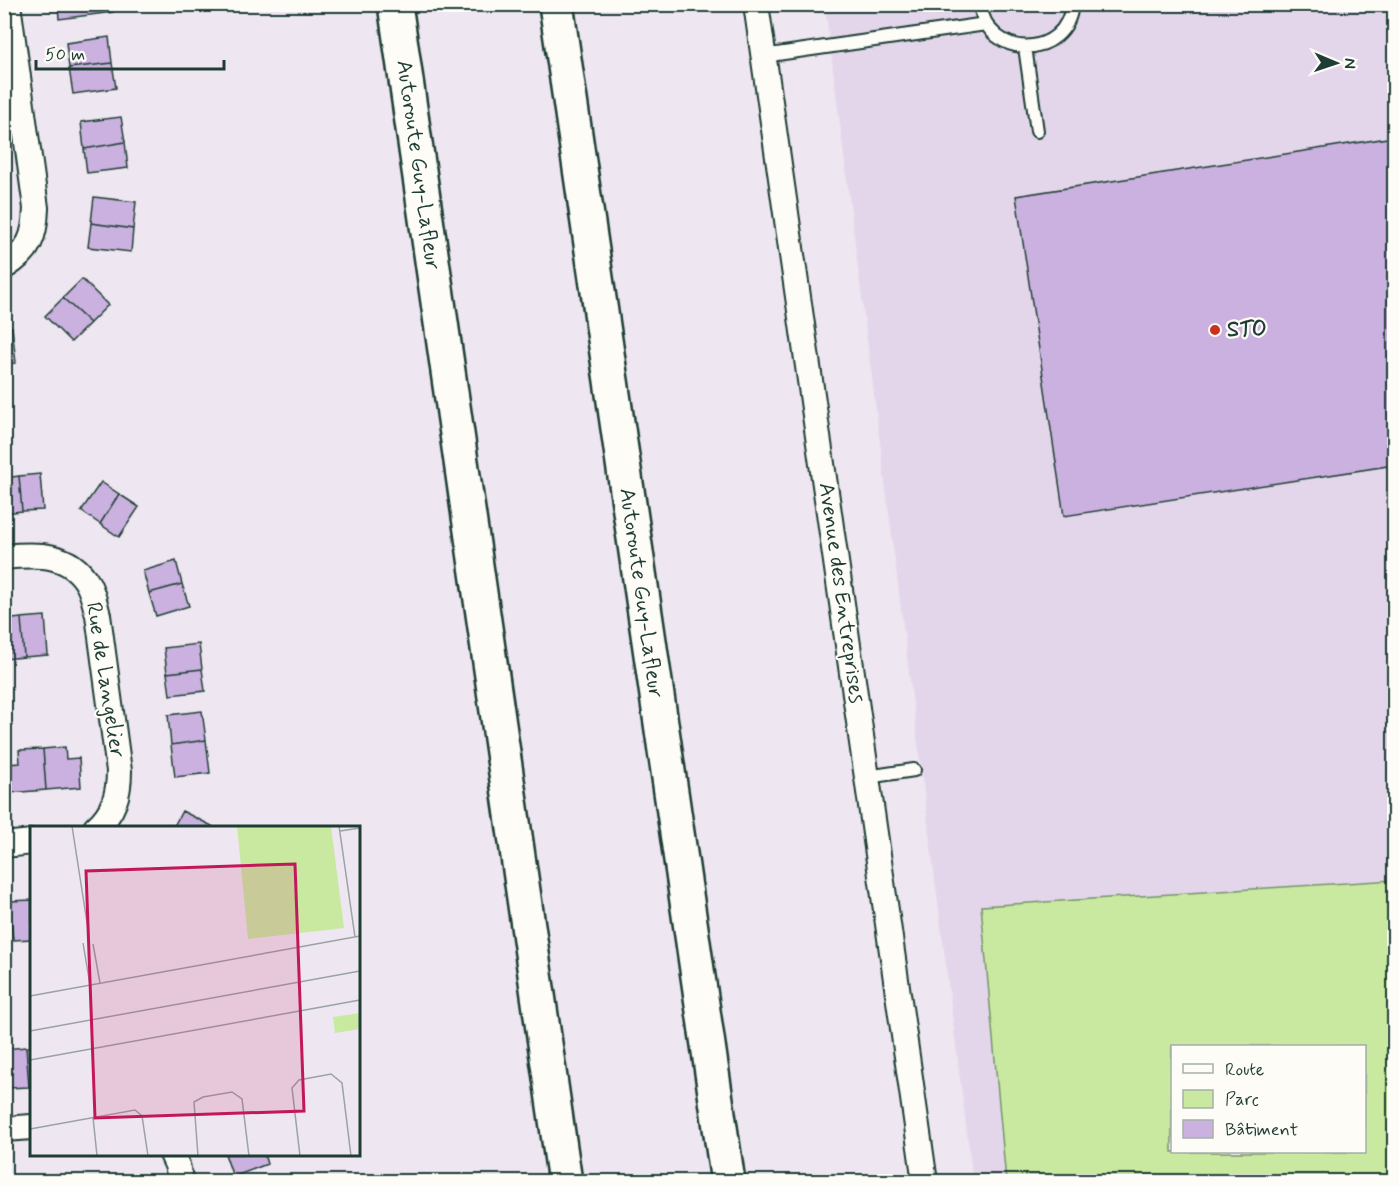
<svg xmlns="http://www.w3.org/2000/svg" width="1399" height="1186" font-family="Mynerve,sans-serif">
<rect width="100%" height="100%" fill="#eee6f0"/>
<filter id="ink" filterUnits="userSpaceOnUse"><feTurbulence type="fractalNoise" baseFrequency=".0167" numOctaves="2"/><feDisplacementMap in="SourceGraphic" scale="12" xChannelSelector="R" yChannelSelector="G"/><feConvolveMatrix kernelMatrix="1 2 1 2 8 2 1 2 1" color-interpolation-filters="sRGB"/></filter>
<g filter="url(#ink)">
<path fill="#e3d6eb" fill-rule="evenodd" d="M825,5H1394V1181H973ZM1172,1046H1364V1152H1172Z"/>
<path fill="#c9e9a1" stroke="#74936a" stroke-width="1.5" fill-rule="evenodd" d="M1394,880V1181H1006L981,906ZM1172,1046H1364V1152H1172Z"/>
<path fill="#cab1df" stroke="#1f3d34" stroke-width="1.5" d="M58,4H112L113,12L59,19Z
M109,37L112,63L69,68L66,43Z
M112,63L116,88L73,94L69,68Z
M121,117L125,142L84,149L81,122Z
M1394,137V465L1064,516L1016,196Z
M125,142L128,168L87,173L84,149Z
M94,197L136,202L133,229L91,223Z
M91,223L133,229L131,252L88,247Z
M82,279L108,305L90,323L63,298Z
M63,298L90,323L71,342L45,316Z
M12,327L16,363L4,364V328Z
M40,474L43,510L22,511L19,476Z
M19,476L22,511L4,513V478Z
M101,482L119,494L100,524L81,511Z
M119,494L139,507L119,537L100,524Z
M176,561L182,584L149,593L143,571Z
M182,584L189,606L156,616L149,593Z
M45,616L48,655L24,657L21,618Z
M21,618L24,657L4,659V620Z
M199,644L202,669L167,673L164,648Z
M202,669L205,691L170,695L167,673Z
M202,711L206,740L171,745L168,715Z
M206,740L210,773L175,777L171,745Z
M65,747L66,759L79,758L81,787L46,790L43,749Z
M43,749L46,790L9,793L7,764L20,763L19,750Z
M182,811L212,826V828H173Z
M32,900V939L13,940L9,901Z
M26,1047H32V1086L29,1087Z
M26,1047L29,1087L7,1088L4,1049Z
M225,1154H264L267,1164L233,1177Z"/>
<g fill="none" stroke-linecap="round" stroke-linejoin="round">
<g stroke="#1f3d34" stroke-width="16">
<path id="service" d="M980,4C987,61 1067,60 1072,4
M1025,47L1037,131
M763,56L986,24
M867,777L914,770"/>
</g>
<g stroke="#1f3d34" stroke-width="28">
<path id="minor" d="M756,4L925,1182
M4,267C30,251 35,237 36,208L8,4
M4,557C36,554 70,552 88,584C93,593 95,605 98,615L119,771C119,794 114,812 96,828
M4,845L32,842
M4,1129L32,1127
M172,1154L177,1165L181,1182"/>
</g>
<g stroke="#1f3d34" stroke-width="38">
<path id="motorway" d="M395,4L565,1182
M556,4L728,1182"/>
</g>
<use href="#service" stroke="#fdfcf7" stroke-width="12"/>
<use href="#minor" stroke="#fdfcf7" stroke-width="24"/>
<use href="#motorway" stroke="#fdfcf7" stroke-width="33"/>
</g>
</g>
<circle fill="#c8321e" stroke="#fdfcf7" stroke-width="2" cx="1215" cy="330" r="6"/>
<g text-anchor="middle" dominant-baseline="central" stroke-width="4.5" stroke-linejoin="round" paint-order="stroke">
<g font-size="22" fill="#1f3d34" stroke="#fdfcf7">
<text transform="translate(418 165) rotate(82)">Autoroute Guy-Lafleur</text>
<text transform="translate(641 593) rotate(82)">Autoroute Guy-Lafleur</text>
<text transform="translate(841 593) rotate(82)">Avenue des Entreprises</text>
<text transform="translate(105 680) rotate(81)">Rue de Langelier</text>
</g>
<g font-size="22" font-weight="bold" fill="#1f3d34" stroke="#fdfcf7" text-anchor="start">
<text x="1227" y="330">STO</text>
</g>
</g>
<g transform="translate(30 826)">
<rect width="330" height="330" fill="#eee6f0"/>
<path d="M207,0H301L314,102L218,113ZM330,187V203L305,207L303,191Z" fill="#c9e9a1"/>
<path fill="none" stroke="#9ba2a5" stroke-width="1.5" d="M42,0L58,103M309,0L325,111M310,5L330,2M53,117L60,159M63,118L70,157M0,170L330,110M0,205L330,145M0,234L330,174M63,291L67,330M0,303L105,284L112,290L118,330M168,330L164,276L173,271L202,266L212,273L219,330M270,330L262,262L269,254L301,248L312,257L321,330"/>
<path fill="#c2185b" fill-opacity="0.15" stroke="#c2185b" stroke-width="3" d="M265,38L274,285L65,292L56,45Z"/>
<rect width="330" height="330" fill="none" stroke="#1f3d34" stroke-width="3"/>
</g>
<rect width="1399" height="1186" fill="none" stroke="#fdfcf7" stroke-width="24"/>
<rect x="12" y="12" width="1375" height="1162" fill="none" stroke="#1f3d34" stroke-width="2" filter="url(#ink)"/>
<rect x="1171" y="1045" width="195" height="108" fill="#fdfcf7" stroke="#a4b0a9" stroke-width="1.5"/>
<rect x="1183" y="1064" width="30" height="9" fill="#fdfcf7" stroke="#a4b0a9" stroke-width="1.5"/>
<text x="1225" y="1075" font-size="18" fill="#1f3d34">Route</text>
<rect x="1183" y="1090" width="30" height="18" fill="#c9e9a1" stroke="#a4b0a9" stroke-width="1.5"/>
<text x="1225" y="1105" font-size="18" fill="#1f3d34">Parc</text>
<rect x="1183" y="1120" width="30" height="18" fill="#cab1df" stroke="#a4b0a9" stroke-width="1.5"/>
<text x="1225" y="1135" font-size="18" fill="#1f3d34">Bâtiment</text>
<g transform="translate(1336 63) rotate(92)" stroke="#fdfcf7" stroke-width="4.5" paint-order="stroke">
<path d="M0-4.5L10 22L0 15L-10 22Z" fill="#1f3d34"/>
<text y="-9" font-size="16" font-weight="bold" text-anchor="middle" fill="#1f3d34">N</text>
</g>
<path d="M36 60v9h188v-9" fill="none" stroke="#1f3d34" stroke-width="3"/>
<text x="45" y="60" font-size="18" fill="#1f3d34" stroke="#fdfcf7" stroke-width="4.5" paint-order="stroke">50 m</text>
</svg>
